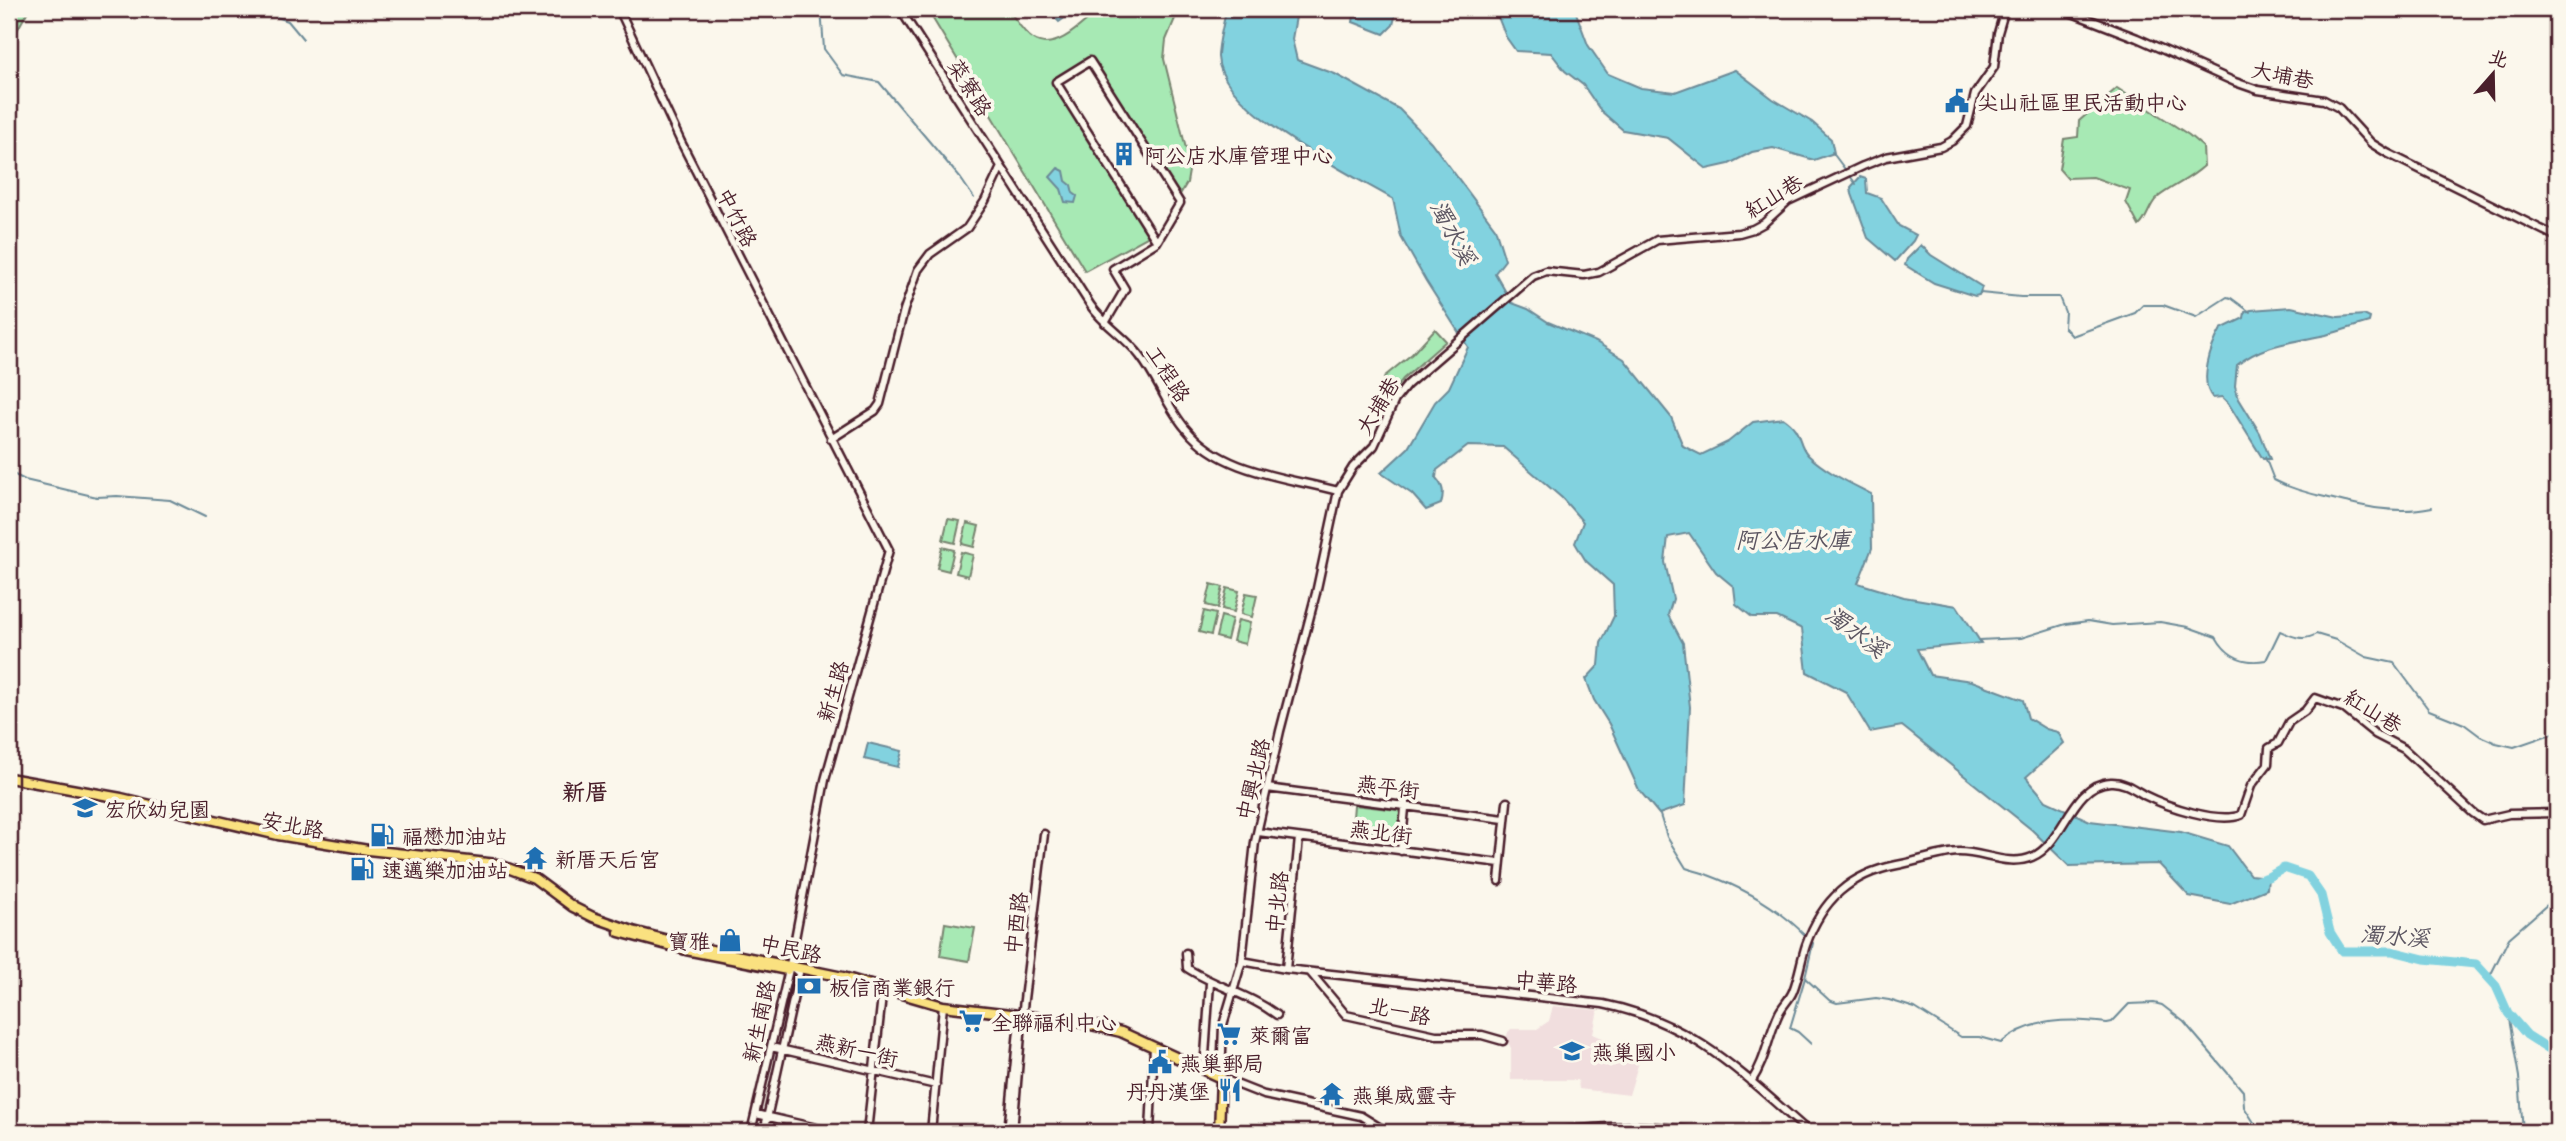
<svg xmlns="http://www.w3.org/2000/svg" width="2566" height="1141" font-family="Mali,'LXGW WenKai TC',sans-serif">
<rect width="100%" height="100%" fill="#fbf7ec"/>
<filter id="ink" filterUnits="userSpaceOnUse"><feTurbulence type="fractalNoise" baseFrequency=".0143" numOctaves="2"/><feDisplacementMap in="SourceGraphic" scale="14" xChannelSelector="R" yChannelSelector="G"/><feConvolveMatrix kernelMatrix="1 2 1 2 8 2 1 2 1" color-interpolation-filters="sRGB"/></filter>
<g filter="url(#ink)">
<path fill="#f1dede" d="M1553,1006L1598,1010L1593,1034L1641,1055L1629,1095L1579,1089L1578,1080H1511V1048L1506,1039L1508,1032L1511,1029H1537L1549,1021Z"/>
<path fill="#a7e9b4" stroke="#788470" stroke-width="2" d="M9,9H29L9,45Z
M927,9H1008C1015,18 1023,33 1033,39C1055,54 1084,22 1099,9H1179L1166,40L1164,59L1190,165L1187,183L1179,196L1092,57L1052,83L1149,236L1085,271Z
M2117,88L2189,135L2203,147L2204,166C2189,180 2172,186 2157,198C2149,205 2148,218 2139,226L2126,202L2130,190L2093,177L2067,178L2059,169L2064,139L2078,137L2079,121Z
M1435,329L1446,341L1403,379L1392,393L1384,379L1385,376L1412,354Z
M948,519L960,521L955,543L943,540Z
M967,523L979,526L974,547L962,544Z
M942,547L954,550L949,571L937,568Z
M961,552L973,555L968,576L956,573Z
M1211,584L1223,587L1218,608L1206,605Z
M1227,588L1239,591L1234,612L1222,609Z
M1246,593L1257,595L1252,617L1241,614Z
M1204,611L1216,614L1211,635L1199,632Z
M1221,616L1232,619L1227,640L1216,637Z
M1238,620L1250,623L1245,644L1233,641Z
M1354,805L1398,810L1400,813L1398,835L1352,829Z
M945,923L975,928L969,961L940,956Z"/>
<path fill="#82d2df" stroke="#6c8a97" stroke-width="2" d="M1047,9H1077L1059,22Z
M1226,9H1301L1297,11L1292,39L1297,60L1335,74L1399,109L1431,142L1495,228L1505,260L1495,273L1512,303L1528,309L1548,322L1596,342L1624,359L1671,417L1683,446L1701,455L1728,442L1753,422L1783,418C1804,432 1796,442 1808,455C1826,472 1850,483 1871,494L1872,548L1858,583L1904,597L1957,606L1981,643L1917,649L1930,675L1972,681L2023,700L2028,718L2046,729L2058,732L2064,743L2026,777L2046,801L2090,821L2181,832L2228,846L2250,875L2268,877L2267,889L2230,904L2189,896L2159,864L2069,866L2032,830L1902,726L1870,732L1846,692L1807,672L1802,629L1777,617H1752L1736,604L1734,587L1716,572L1689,533L1668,537L1665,562L1673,599L1668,615L1683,643L1690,707L1685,805L1659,814L1639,790L1609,724L1594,700L1586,679L1599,665L1601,643L1614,616L1613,585L1586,561L1575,543L1583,522L1562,498L1503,447L1468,446L1437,470L1436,478C1444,487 1444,493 1441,504L1426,510L1412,494L1381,473L1408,448L1435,402L1449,388L1468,347L1426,281L1401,237L1393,199C1350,174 1220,110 1218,57C1218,42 1224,24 1226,9Z
M1355,9H1397L1393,25L1384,34L1353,22Z
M1467,9H1577L1575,10L1588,45L1608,74L1641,88L1675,92L1735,70L1773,99L1812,122L1831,139L1834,153L1814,160L1773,148L1752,152L1729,164L1707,169L1668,138L1623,130L1601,111L1583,85L1565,71L1551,53L1516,51L1506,37L1498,17Z
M1058,168L1064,171L1066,181L1071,185L1073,193L1077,196L1075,203L1065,202L1061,189L1050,177Z
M1860,177L1866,179L1867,193L1881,198L1899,226L1916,235L1913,241L1895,261L1868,238L1852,194L1851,187Z
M1921,245L1931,255L1982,287L1979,295L1975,296L1934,283L1905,265L1907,259Z
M2291,307L2338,317L2364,315L2370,318L2369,322C2355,326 2341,331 2326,335C2294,342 2263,344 2237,365L2235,386L2239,399L2260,433L2270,459H2263L2228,403L2222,397L2213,398C2198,382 2211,346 2221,329L2244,318L2245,312L2251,310Z
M868,743L902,751L898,767L864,759Z"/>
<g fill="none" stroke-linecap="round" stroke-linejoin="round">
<path stroke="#6c8a97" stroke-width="2" d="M269,9L272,15L288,21L303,39
M821,9L824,49L843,75L879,82L961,179L974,198
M1832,152L1856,184
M1980,293L2021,297H2059L2065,312L2064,327L2072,336L2135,313L2143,305H2163L2196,317L2227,297L2231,298L2250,312
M2265,457L2274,480C2291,489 2307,493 2325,497C2361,506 2395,515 2432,507
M9,472L25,480L97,497L117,496L170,500L205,517
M1979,640L2021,638L2066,624L2088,621L2112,625L2160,622L2188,627L2216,637C2227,657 2245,664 2266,660L2280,631C2291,636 2304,642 2316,634L2336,640L2366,657L2394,663L2429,710L2464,724L2480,736L2496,743L2514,747L2557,732
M1660,815L1667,837L1686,868C1694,871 1701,872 1708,875C1746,889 1779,908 1807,937
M1811,941L1813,943L1805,978L1829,1000L1837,1003L1876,998L1889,1000L1915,1008L1961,1037H1979L2001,1043C2030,1018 2071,1018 2107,1023L2112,1022L2129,1004L2154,1003L2162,1005L2184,1022L2243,1091L2244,1107L2255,1124L2256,1132
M1805,978L1790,1028L1798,1032L1811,1044
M2489,978L2509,938L2557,896
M2508,1013L2519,1077L2523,1132"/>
<path stroke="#82d2df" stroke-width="9" d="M2258,880L2268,877L2284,868L2308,876L2321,895L2330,932L2342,951H2392L2424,959L2476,964L2496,986L2508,1013L2527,1035L2557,1054"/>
<g stroke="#4a1f2b" stroke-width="11">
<path id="minor" d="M619,9L681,142L889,550L825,780L790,965L751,1132
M900,9L1091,306C1105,326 1126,337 1140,356C1158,379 1167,407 1186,429C1222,473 1286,477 1338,491
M2062,9L2137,38L2235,82L2258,90L2324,100L2339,108L2371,143L2387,153L2557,237
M1105,323L1125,289L1113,269L1157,242L1180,203L1090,61L1056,82L1157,242
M831,439L875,411L880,404L904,310L918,270L930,254L967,228L985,201L1001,167
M1267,788L1504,819
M1258,832L1500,863
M1401,851L1407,787
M1499,881L1507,802
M1186,953L1187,968C1216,987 1249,994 1277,1015
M1242,961L1286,969L1603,1004C1693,1022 1742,1074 1809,1132
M1286,969L1299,838
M1310,972L1346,1015L1436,1035H1482L1503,1041
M771,1047L936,1085
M1204,1070L1210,983
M1751,1082C1766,1060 1768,1036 1779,1013C1783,1005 1790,999 1793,991C1799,976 1801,960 1806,945C1822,900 1850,874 1897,865C1914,862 1944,852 1959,852C1984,852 2008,867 2032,857C2064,844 2071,784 2110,782C2123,781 2134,789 2144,795C2166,806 2218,824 2241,815L2251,786L2268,764L2269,748L2278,743L2289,722L2305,711L2315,698L2343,708L2375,734L2404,749L2473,813L2483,820L2509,814L2557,813
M756,1114L834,1132
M764,1132L799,973L792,967
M867,1132L883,987
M931,1132L943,1006
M1008,1132L1018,1030L1022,1016L1044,834
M1013,1132L1022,1022
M1150,1132L1154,1047
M1387,1132L1361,1116L1264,1095L1221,1078L1223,1025L1242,961L1255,842L1280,731L1316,593L1338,491L1353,467L1374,446L1395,400L1407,385L1533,276L1546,271L1584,275L1599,272L1657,240L1739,233L1753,229L1764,223L1788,201L1863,166L1886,157L1941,147L1952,141L1967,126L1975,94L1994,67L1998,33L2005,9
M1550,1132C1600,1126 1649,1123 1699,1132"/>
</g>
<g stroke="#4a1f2b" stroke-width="13">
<path id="major" d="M9,778L121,798L278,835L368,850L497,864L534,878L573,907L593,917L633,931L687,945L843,977L943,1006L1078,1022L1121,1032L1221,1078L1219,1132
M619,932L686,950L787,970"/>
</g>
<use href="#minor" stroke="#fbf7ec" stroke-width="6"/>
<use href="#major" stroke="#fae180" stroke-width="8"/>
</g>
</g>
<defs>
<g id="civic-bare" transform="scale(1.89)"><path d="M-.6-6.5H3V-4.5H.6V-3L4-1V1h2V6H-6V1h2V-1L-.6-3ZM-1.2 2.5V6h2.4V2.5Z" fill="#1f6fb2" stroke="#fbf7ec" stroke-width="2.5" paint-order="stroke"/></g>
<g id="building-bare" transform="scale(1.89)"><path d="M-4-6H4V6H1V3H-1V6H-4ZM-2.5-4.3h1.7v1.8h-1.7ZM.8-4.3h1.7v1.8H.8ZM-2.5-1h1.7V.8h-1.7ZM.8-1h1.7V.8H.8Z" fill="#1f6fb2" stroke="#fbf7ec" stroke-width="2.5" paint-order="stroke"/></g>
<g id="school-bare" transform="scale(1.89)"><path d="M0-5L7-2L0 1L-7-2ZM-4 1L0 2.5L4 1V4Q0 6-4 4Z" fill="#1f6fb2" stroke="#fbf7ec" stroke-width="2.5" paint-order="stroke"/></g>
<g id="fuel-bare" transform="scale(1.89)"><path d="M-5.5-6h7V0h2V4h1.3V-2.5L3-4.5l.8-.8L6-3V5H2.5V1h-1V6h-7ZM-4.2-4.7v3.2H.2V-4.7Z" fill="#1f6fb2" stroke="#fbf7ec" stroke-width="2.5" paint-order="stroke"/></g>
<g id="temple-bare" transform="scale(1.89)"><path d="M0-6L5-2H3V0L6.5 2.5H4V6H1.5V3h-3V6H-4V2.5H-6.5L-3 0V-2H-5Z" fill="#1f6fb2" stroke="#fbf7ec" stroke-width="2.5" paint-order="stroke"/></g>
<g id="shop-bare" transform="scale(1.89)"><path d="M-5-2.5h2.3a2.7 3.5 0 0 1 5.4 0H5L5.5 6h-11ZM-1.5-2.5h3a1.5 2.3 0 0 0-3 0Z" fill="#1f6fb2" stroke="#fbf7ec" stroke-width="2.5" paint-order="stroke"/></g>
<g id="bank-bare" transform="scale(1.89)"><path d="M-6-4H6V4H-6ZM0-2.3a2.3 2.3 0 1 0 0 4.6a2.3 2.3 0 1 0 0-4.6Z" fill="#1f6fb2" stroke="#fbf7ec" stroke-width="2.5" paint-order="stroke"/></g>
<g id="supermarket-bare" transform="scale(1.89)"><path d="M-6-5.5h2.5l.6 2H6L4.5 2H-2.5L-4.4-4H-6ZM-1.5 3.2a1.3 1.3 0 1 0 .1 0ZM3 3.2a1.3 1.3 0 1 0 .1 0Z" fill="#1f6fb2" stroke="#fbf7ec" stroke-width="2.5" paint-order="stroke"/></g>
<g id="restaurant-bare" transform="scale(1.89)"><path d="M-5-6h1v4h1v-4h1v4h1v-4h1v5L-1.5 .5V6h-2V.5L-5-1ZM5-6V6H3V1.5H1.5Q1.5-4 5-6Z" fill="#1f6fb2" stroke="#fbf7ec" stroke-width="2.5" paint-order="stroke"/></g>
</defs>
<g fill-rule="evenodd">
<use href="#civic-bare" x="1957" y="101"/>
<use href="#building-bare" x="1124" y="154"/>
<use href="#school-bare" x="85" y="808"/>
<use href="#fuel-bare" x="382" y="835"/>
<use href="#temple-bare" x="535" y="858"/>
<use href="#fuel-bare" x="362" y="869"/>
<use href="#shop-bare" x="730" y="940"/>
<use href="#bank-bare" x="809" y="986"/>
<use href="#supermarket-bare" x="971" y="1021"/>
<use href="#supermarket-bare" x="1229" y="1034"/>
<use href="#school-bare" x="1572" y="1051"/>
<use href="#civic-bare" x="1160" y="1062"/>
<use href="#restaurant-bare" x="1230" y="1090"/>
<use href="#temple-bare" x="1332" y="1094"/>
</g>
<g text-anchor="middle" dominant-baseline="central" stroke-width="7" stroke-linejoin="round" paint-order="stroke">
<g font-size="21" fill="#4a1f2b" stroke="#fbf7ec">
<text transform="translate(2283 74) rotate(11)">大埔巷</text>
<text transform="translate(971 87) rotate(58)">菜寮路</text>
<text transform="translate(1773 195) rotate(-31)">紅山巷</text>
<text transform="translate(738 217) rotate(63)">中竹路</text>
<text transform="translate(1169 373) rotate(57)">工程路</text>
<text transform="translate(1377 405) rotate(-59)">大埔巷</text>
<text transform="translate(832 691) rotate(-74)">新生路</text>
<text transform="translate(2374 710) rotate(32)">紅山巷</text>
<text transform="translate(1252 779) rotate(-77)">中興北路</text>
<text transform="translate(1388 786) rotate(7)">燕平街</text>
<text transform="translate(293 824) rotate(11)">安北路</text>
<text transform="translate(1381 831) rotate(7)">燕北街</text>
<text transform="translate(1276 902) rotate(-84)">中北路</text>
<text transform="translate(1015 923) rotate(-83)">中西路</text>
<text transform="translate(791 948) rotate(12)">中民路</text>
<text transform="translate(1546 981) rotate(5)">中華路</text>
<text transform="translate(1400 1010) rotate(12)">北一路</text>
<text transform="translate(758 1021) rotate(-78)">新生南路</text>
<text transform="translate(857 1049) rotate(13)">燕新一街</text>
</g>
<g font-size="21" fill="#4a1f2b" stroke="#fbf7ec" text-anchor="start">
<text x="1977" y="101">尖山社區里民活動中心</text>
<text x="1144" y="154">阿公店水庫管理中心</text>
<text x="105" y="808">宏欣幼兒園</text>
<text x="402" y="835">福懋加油站</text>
<text x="555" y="858">新厝天后宮</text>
<text x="382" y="869">速邁樂加油站</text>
<text x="710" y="940" text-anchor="end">寶雅</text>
<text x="829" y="986">板信商業銀行</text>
<text x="991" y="1021">全聯福利中心</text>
<text x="1249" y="1034">萊爾富</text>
<text x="1592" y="1051">燕巢國小</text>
<text x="1180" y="1062">燕巢郵局</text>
<text x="1210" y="1090" text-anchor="end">丹丹漢堡</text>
<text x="1352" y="1094">燕巢威靈寺</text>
</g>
<g font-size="23" font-style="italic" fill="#5b5561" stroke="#fbf7ec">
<text transform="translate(1454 232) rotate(62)">濁水溪</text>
<text x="1793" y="539">阿公店水庫</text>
<text transform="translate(1857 631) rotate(37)">濁水溪</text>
<text transform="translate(2395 935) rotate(4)">濁水溪</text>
</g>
<g font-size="23" font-weight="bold" fill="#4a1f2b" stroke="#fbf7ec">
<text x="585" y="791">新厝</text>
</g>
</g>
<rect width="2566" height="1141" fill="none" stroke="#fbf7ec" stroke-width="35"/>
<rect x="18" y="18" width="2531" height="1106" fill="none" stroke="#4a1f2b" stroke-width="2.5" filter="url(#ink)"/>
<g transform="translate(2493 74) rotate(20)" stroke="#fbf7ec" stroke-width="5" paint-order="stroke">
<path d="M0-5L12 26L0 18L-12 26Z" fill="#4a1f2b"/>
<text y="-10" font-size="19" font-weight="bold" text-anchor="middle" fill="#4a1f2b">北</text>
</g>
</svg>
